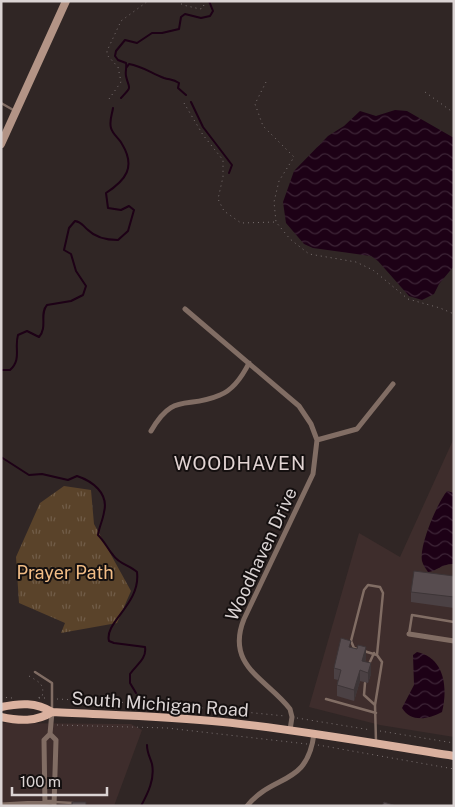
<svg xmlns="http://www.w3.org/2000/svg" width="455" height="807" font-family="'Public Sans',sans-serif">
<defs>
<pattern id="park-tufts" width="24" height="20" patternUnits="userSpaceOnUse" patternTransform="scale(1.25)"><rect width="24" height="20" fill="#5a432a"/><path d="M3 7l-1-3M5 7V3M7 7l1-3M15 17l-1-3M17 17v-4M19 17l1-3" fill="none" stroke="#715d48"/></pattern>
<pattern id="water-waves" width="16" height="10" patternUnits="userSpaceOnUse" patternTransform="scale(1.25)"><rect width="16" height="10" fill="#1d0116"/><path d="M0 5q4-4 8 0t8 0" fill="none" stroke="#3d2537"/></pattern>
</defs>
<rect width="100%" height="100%" fill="#302625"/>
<path fill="#3e2d2c" d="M454,438V737L380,725L309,707L359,533L400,557Z
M1,723L131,724L142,730L114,806H1Z"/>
<path fill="url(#park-tufts)" d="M64,486L91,490L94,524L131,591L117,623L61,633L65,623L19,603L16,557L40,503Z"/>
<path fill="url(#water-waves)" d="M395,110L407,111L454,138V266L439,284L434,294L422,300L409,296L378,261L371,256L313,248L304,244L286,223L283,202L294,171L328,136L344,126L360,111L376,116Z
M447,491L454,493V564C443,563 437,571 428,572C426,569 423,565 422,561C419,545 437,504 447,491Z
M417,652C445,658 448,688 442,712C429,719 411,723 402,708L414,685L413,655Z"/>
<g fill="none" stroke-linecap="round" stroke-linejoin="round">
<path stroke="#1d0116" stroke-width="2" d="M127,67L129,64C142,66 151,73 164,78C170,80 173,79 179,83L178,88L186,95
M121,98C133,85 129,90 126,76C125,72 127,67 126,63L118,60L115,56L116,51L125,40L137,43L152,33H162L179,29L181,17L185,14L201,18L210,16L213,11L209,1
M191,102L203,127L232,165L229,173
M1,370H10C22,359 14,348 18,335L27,331L39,337C48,327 39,314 47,305L71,301L83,295L86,286L76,271L71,254L64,250L69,228L75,221C82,222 82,225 88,230C96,238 107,240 118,240L128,231L134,210L129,206L121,210L108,208L106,193C126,180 136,167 122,144C119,138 113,135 111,128C109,121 112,115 113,108
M1,457L29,475L42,474L68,480L77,476C92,481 109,493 104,512C103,520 99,527 98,535C105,542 107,548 113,555C119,564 129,565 137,572C141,604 104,622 109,641L114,643L145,647C147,659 136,665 130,674V683L136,693
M141,806C148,793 155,779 152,764C150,757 147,753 147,745"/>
<path stroke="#7b7272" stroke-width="1" stroke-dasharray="1 4" stroke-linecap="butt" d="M163,1H166
M177,1L183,5L200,9L203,8L205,1
M266,82L255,104L263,126L294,157L279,181L274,202L276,222L290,239L309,254L356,262L373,270L408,299L440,308L454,314
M425,92L454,113
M109,99L121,82L118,67L107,55V51L121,21L148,1
M184,103L203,135L223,160V177L218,199L224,211L241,223L276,222
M29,676C39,682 45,684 42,697L36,698
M1,697L12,698
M39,698H48
M57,699L173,705L285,716
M297,718L371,730
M57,725L167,728L307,744
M380,731L454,743
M318,745L454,769"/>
<path stroke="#816d64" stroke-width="2.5" d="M1,103L15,111
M409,634L412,615L454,622
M369,664L374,653
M35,672L52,683V711
M365,683L364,695L375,705
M326,699L376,713
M376,742L375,705L382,662L377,655L354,648L351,641L364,590L368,585L380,587L383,593L377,655
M54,802L73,803"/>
<path stroke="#816d64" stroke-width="5" d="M185,309L299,406L311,424L317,440L313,474L244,619C225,666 267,679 290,709L292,717L290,730
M151,431C174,391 186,410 220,395C233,390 243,375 249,363
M317,440L357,429L393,384
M409,634L454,641
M50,734L56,740L54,806
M1,805L54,802
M45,806L44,740L50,734L52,712
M247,806C274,773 307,787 314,734"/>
<path stroke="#b39486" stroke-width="8" d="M1,144L66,1"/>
<path stroke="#dab19f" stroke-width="8" d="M1,707C20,703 36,702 52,712C109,715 166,716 223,722C301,730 377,744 454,756
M1,717C19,721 36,722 52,712"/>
</g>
<path fill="#4b4144" d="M454,576V608L411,602V592Z
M351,647L366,658L365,662L371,674L368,683L360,681L354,701L337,696V685L338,680L334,679V668Z"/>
<path fill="#3d3537" d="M366,647V658L362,672V661Z
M371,663V674L368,683V673Z
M360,670V681L354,701V690Z"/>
<path fill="#574c4f" stroke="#3d3537" d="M414,571L454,576V597L411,592Z
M341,638L351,641L349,647L357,649L358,645L366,647L362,661L371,663L368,673L360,670L354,690L337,685L341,670L334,668Z
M72,802H86V806H72Z
M384,802L396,806H382Z"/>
<g text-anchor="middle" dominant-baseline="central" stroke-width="4" stroke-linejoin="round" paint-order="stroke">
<g font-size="18" fill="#dbd4d4" stroke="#151010">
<text transform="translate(261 554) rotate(-65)">Woodhaven Drive</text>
<text transform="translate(160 704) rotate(4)">South Michigan Road</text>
</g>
<g font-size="18" fill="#f2bd86" stroke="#151010">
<text x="65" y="572">Prayer Path</text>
</g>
<g font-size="19" letter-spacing="1" fill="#e2d4d3" stroke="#151010">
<text x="240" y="463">WOODHAVEN</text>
</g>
</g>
<rect width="455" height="807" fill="none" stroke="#dbd4d4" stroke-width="5"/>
<path d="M12 787v8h95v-8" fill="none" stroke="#dbd4d4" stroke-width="2.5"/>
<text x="20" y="787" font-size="15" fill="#dbd4d4" stroke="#151010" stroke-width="4" paint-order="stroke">100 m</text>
</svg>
